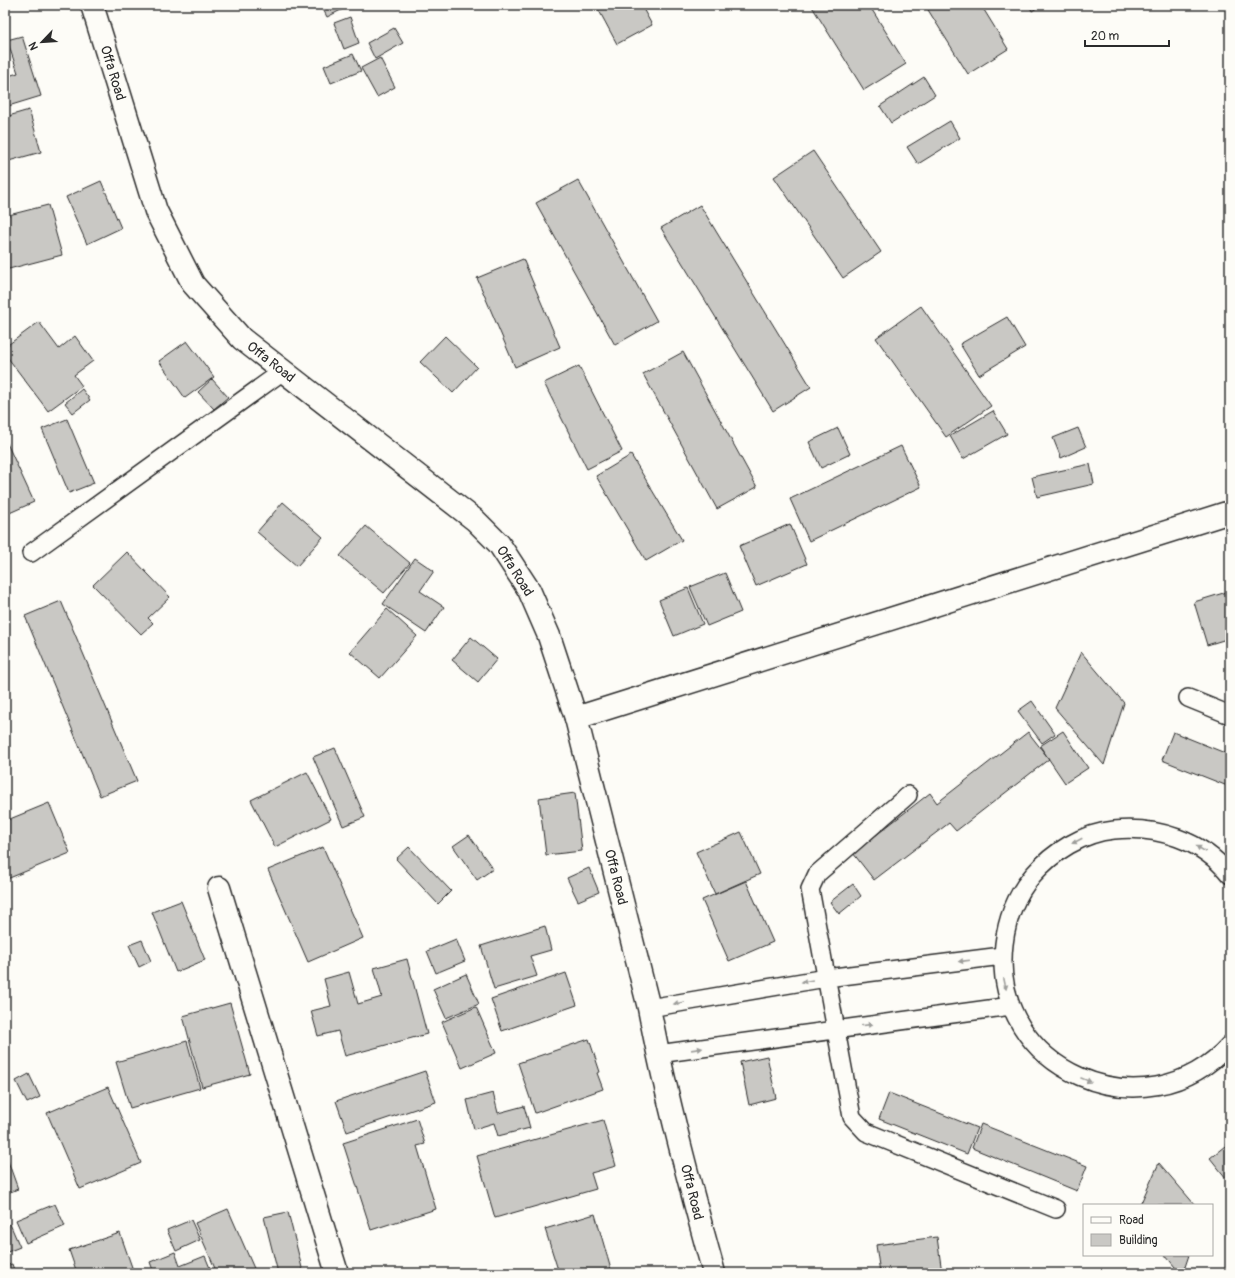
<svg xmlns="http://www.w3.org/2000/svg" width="1235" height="1278" font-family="Pangolin,sans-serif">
<rect width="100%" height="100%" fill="#fdfcf7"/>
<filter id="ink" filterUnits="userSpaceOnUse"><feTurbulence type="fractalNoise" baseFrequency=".025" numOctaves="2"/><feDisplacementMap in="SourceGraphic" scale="8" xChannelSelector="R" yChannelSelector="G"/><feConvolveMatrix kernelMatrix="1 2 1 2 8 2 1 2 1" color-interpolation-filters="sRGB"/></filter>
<g filter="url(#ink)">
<path fill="#c9c8c4" stroke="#2b2b2b" d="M321,5H343L345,8L327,17Z
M596,5H641L652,25L617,44Z
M811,5H869L906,64L864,90Z
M925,5H981L1008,49L968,74Z
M1029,5H1042L1032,11Z
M350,17L359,43L344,49L334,23Z
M394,28L403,43L375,59L367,43Z
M22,36L41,96L5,107V77L18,73L7,40Z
M353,54L361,71L331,83L324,66Z
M380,58L395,87L377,97L361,68Z
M924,77L935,95L891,123L880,106Z
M29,110L41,152L5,162V117Z
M950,121L960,138L918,164L907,147Z
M813,151L881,252L843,278L774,177Z
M578,180L657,321L615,345L536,203Z
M101,181L121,228L87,244L66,197Z
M48,205L62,255L5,270V216Z
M700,205L811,387L773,411L661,228Z
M523,259L560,347L515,367L477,278Z
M921,306L991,406L946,437L876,338Z
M1007,317L1025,347L979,375L960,344Z
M39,322L59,349L75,336L93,361L74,375L82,386L48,411L5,354V347Z
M445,336L477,367L453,393L420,362Z
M187,341L214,377L185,398L159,361Z
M683,352L757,487L717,509L643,374Z
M579,366L622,451L587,469L544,383Z
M212,379L228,397L214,409L198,392Z
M82,389L90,400L73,413L65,403Z
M993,411L1007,434L963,459L950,436Z
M67,419L94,483L69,493L42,429Z
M838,428L850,454L821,468L809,442Z
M1078,428L1086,447L1061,458L1053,438Z
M5,439L34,502L5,515Z
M901,446L921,487L809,541L790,499Z
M631,455L682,540L646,561L596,476Z
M1090,464L1094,484L1037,497L1032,477Z
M283,502L323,537L297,566L257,532Z
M790,524L807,564L756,586L739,546Z
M366,526L410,563L384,593L340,556Z
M127,552L170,597L148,618L153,623L141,634L93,585Z
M415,558L434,571L420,591L444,607L426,633L383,604Z
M725,573L741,612L707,626L690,587Z
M688,588L703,624L674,636L659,600Z
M1230,591V638L1207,645L1194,602Z
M61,601L137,781L100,796L25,616Z
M387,609L417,636L380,678L350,652Z
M471,637L497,659L478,682L452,660Z
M1081,652L1124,703L1104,765L1055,708Z
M1032,701L1055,734L1042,743L1018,711Z
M1063,731L1088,768L1065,783L1040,746Z
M1028,732L1049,759L956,831L949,823L874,880L853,853L930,793L937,803Z
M1173,732L1230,755V787L1162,760Z
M335,748L365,817L343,826L313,757Z
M307,772L331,819L275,847L251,800Z
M575,793L582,851L546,855L539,798Z
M49,803L70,853L7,879L5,875V821Z
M741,832L760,874L715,894L696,852Z
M469,835L493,869L477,880L453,846Z
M323,847L363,938L308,962L268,870Z
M409,847L451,891L438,904L396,859Z
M589,868L599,892L578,901L567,878Z
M746,881L773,942L729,961L702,900Z
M853,884L861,896L839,914L830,902Z
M181,901L205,960L176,972L152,912Z
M545,926L551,950L530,956L537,976L494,989L481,946Z
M456,939L465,961L436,973L427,951Z
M142,940L151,961L139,967L129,945Z
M407,959L427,1034L345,1056L338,1031L318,1036L311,1011L331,1006L324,979L349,972L358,1004L382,997L374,968Z
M566,973L577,1005L502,1031L491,999Z
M466,974L479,1004L446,1018L433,989Z
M230,1003L250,1074L202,1087L183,1016Z
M476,1007L496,1053L462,1068L442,1022Z
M589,1039L600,1072L597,1073L603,1089L535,1113L518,1063Z
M187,1041L200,1088L130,1108L116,1062Z
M767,1056L776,1098L749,1105L740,1062Z
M425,1071L436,1102L347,1132L336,1101Z
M29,1074L40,1097L27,1103L16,1081Z
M108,1087L141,1163L80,1189L47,1113Z
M493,1093L498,1113L524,1106L530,1128L498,1136L494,1123L474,1129L467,1100Z
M889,1093L977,1128L967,1154L879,1119Z
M417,1119L425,1144L417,1146L436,1209L371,1230L343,1143Z
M603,1120L616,1166L591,1173L596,1189L495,1218L477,1156Z
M981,1124L1087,1166L1077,1191L972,1148Z
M1230,1142V1183L1210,1158Z
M5,1153L18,1189L5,1194Z
M1159,1163L1195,1205H1140Z
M55,1204L65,1226L26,1243L16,1220Z
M228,1209L256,1273H217L195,1223Z
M288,1212L303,1272L299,1273H278L264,1217Z
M595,1214L612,1273H559L545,1229Z
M191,1220L200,1240L176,1251L167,1230Z
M10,1224L20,1247L5,1253V1226Z
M120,1233L134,1273H77L69,1250Z
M937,1237L942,1273H880L876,1245Z
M175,1252L180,1266L205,1256L212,1273H154L150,1262Z
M1165,1255H1189L1183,1273H1180Z
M12,1264L15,1273H5V1266Z"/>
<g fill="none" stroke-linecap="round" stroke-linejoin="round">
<g stroke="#2b2b2b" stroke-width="20">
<path id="service" d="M31,553L283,371
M1188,698L1230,715
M908,795L817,874L810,889L852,1117L866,1132L1056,1209
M1230,875C1202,840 1157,826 1114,830C1082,833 1053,852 1033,875C1016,895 1007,918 1004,944C989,1070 1146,1138 1230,1044
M649,1008L826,978L1002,956
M658,1054L1011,1006"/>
</g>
<g stroke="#2b2b2b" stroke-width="25">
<path id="minor" d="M576,718L1230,512
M219,888L337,1273"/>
</g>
<g stroke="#2b2b2b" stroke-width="25">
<path id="tertiary" d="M92,5L156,211L193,284L242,339L475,520L499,544L529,590L549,636L576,718L649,1008C666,1097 690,1186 714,1273"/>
</g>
<use href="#service" stroke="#fdfcf7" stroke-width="17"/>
<use href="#minor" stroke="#fdfcf7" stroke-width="22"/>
<use href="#tertiary" stroke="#fdfcf7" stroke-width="22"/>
</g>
<defs><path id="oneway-solid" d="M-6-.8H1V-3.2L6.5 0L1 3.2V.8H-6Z"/></defs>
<g fill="#9e9e9b">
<use href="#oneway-solid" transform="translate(1077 841) rotate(153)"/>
<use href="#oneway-solid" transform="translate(1201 849) rotate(-149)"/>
<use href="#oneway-solid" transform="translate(964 961) rotate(173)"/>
<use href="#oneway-solid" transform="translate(807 981) rotate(170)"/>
<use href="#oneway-solid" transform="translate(1005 984) rotate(78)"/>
<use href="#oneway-solid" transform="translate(679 1003) rotate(170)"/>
<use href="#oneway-solid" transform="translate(867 1025) rotate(-7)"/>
<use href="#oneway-solid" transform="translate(697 1049) rotate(-8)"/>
<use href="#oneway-solid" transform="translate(1086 1080) rotate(22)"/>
</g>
</g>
<g text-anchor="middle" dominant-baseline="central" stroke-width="3" stroke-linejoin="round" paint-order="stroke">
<g font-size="14" fill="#2b2b2b" stroke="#fdfcf7">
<text transform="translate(113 73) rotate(73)">Offa Road</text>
<text transform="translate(271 362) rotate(38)">Offa Road</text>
<text transform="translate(515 571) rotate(58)">Offa Road</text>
<text transform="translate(616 877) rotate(76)">Offa Road</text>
<text transform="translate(692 1192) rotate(76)">Offa Road</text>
</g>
</g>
<rect width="1235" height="1278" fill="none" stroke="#fdfcf7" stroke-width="20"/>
<rect x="10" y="10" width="1215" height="1258" fill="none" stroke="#2b2b2b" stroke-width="1.5" filter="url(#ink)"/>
<rect x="1083" y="1204" width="130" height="52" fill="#fdfcf7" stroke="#a9a8a5"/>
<rect x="1091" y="1217" width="20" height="6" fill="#fdfcf7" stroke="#a9a8a5"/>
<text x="1119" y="1224" font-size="12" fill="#2b2b2b">Road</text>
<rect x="1091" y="1234" width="20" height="12" fill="#c9c8c4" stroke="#a9a8a5"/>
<text x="1119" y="1244" font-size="12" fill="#2b2b2b">Building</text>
<g transform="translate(42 42) rotate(245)" stroke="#fdfcf7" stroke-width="3" paint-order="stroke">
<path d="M0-3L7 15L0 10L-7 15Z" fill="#2b2b2b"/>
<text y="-6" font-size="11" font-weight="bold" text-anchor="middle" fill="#2b2b2b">N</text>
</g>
<path d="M1085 40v6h84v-6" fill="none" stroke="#2b2b2b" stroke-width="2"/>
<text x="1091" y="40" font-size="12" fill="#2b2b2b" stroke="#fdfcf7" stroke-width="3" paint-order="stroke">20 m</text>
</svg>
